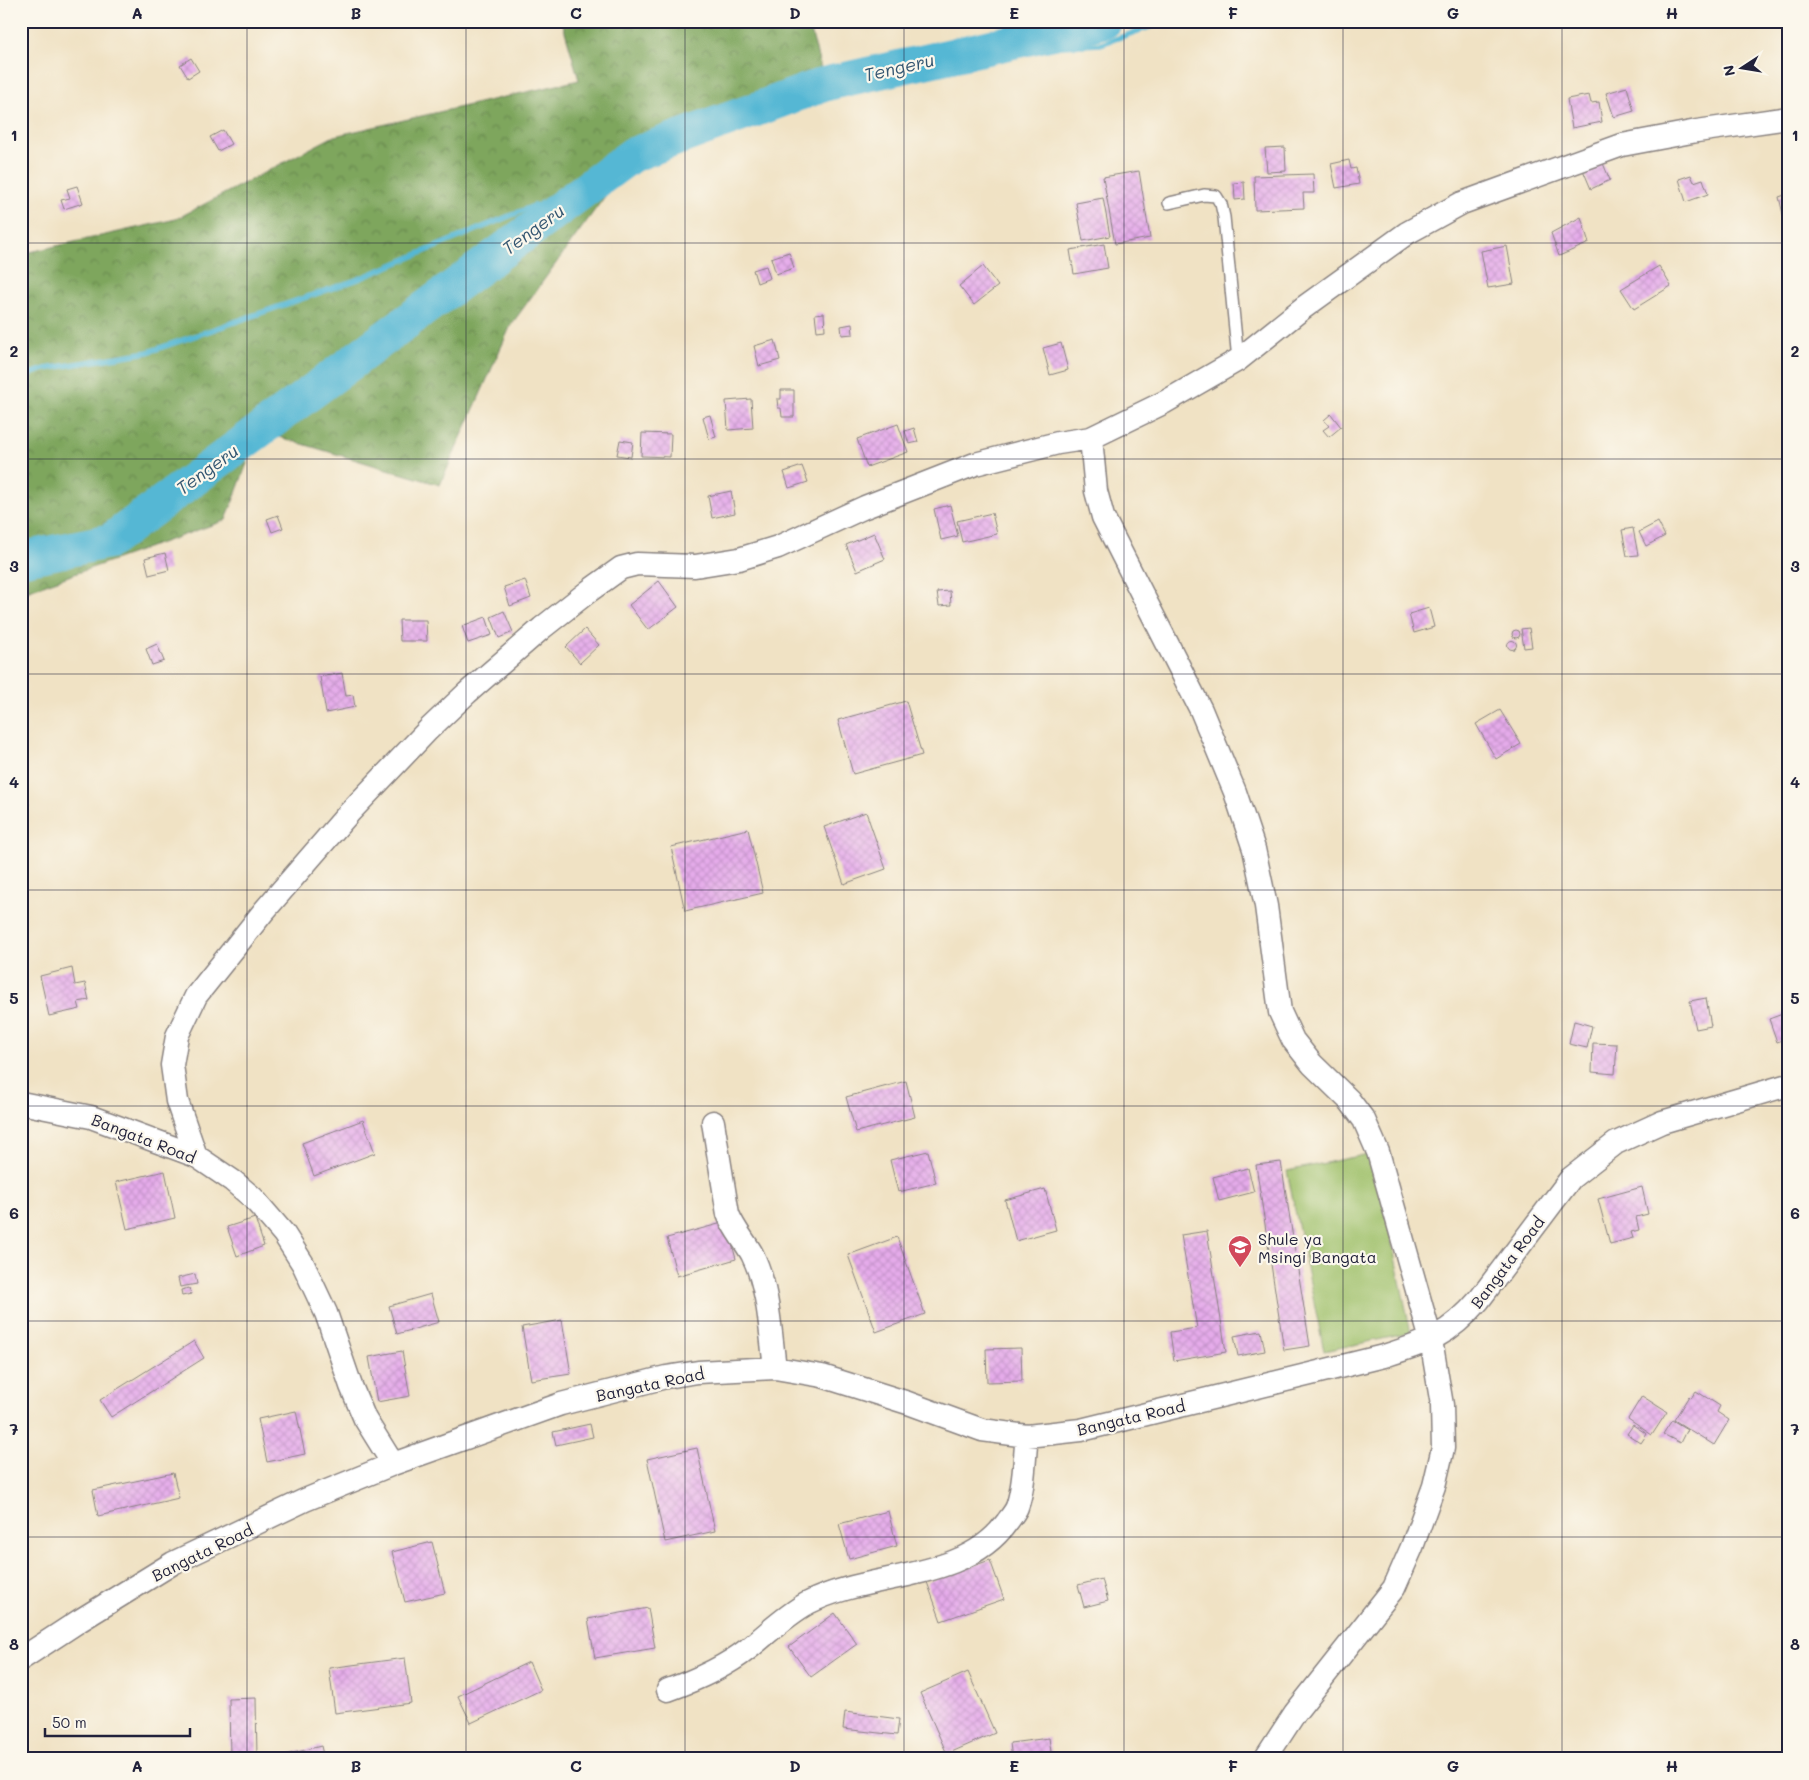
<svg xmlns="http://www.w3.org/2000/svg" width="1809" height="1780" font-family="Mali,sans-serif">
<defs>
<pattern id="forest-crowns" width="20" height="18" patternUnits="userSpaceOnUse" patternTransform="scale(1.25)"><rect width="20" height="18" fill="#7ea65d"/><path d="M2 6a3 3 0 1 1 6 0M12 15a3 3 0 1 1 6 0" fill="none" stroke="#67874e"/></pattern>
<pattern id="building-cross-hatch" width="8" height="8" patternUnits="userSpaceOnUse" patternTransform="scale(1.25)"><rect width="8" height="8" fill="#e5abea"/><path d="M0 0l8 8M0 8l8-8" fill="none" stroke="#c493ca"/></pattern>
</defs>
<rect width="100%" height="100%" fill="#fbf7ec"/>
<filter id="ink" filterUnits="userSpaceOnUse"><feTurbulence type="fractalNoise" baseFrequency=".02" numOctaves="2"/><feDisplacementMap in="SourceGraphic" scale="10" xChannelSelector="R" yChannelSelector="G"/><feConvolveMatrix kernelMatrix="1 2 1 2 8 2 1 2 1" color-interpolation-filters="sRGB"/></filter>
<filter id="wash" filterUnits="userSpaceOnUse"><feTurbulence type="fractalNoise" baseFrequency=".0096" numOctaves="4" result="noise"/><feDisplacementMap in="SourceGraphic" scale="20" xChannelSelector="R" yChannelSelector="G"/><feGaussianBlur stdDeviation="1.12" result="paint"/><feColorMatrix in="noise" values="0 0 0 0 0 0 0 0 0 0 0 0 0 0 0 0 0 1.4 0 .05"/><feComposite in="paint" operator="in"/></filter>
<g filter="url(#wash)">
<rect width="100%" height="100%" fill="#f0e2c4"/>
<path fill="#9ec069" stroke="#607152" d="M1373,1153L1411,1333L1324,1351L1287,1171Z"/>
<path fill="url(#forest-crowns)" stroke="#50644c" d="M562,21H806L810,27L825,84L627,166L511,325L440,485L259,431L226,520L21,593V254L176,219L334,136L579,80Z"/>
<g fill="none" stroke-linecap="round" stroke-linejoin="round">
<path stroke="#55b7d4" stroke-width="5.5" d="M669,149L894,55L1101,44L1167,21
M21,377L45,369L148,352L356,280L536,205"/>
<path stroke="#55b7d4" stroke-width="35" d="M21,559L110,541L632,155L825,84L1105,21"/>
</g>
<g id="blocks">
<path fill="url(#building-cross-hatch)" d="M191,58L199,71L188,78L180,65Z
M1627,87L1634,111L1614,117L1606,93Z
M1589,95L1591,103L1599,102L1602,122L1572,128L1567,99Z
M223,130L231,144L218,151L210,137Z
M1285,147L1286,171L1267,172L1265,148Z
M1349,160L1351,169L1356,168L1359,184L1336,188L1331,164Z
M1602,161L1610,180L1591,189L1583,170Z
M1139,171L1150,238L1115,244L1103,177Z
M1313,174L1314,193H1303L1304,208L1255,210L1254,176Z
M1691,175L1694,182L1703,179L1708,194L1686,202L1679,179Z
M1244,182L1245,199L1235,200L1234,183Z
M77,186L83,203L64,209L61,200L70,198L67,189Z
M1788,194V226L1786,227L1779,197Z
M1103,198L1110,236L1083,241L1076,203Z
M1581,217L1589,243L1559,256L1551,233Z
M1104,244L1108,268L1074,274L1070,250Z
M1507,246L1514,284L1488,288L1481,251Z
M789,252L794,268L776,274L771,258Z
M766,266L770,278L757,283L753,270Z
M983,266L998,286L974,305L959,286Z
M1659,266L1671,286L1634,309L1621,289Z
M824,313L825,330L817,331L815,314Z
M852,324L853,334L842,335L841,326Z
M775,340L780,360L759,366L754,346Z
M1061,343L1068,370L1050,375L1043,348Z
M781,390H794V417H782L781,408H778L777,399H781Z
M751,399L753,428L728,430L726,401Z
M1331,414L1341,427L1329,437L1323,430L1329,426L1324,420Z
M710,415L716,437L709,439L703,417Z
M898,424L908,452L867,467L857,439Z
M914,428L918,442L909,444L905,431Z
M642,433L671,434L670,457L641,456Z
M620,440L633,442L631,457L617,455Z
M802,466L808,482L789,488L784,472Z
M731,491L735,513L712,518L708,496Z
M950,505L958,536L941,540L934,509Z
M992,513L997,534L962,542L957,521Z
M278,515L283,528L272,532L267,519Z
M1658,522L1665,536L1646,546L1639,532Z
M1633,528L1638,555L1627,556L1622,530Z
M874,533L885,559L857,571L846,545Z
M165,553L169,570L149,575L145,558Z
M525,580L531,598L510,606L504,587Z
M659,581L678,607L648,630L629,605Z
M950,591L951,605L939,606L937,592Z
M1429,608L1434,627L1414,633L1409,614Z
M504,611L513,632L499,638L491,617Z
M486,617L492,635L468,643L462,626Z
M399,620H426L427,641H400Z
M1529,628L1532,647L1524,648L1521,629Z
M585,629L599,645L580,663L566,647Z
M1512 634a4 4 0 1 1 8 0a4 4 0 1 1-8 0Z
M1507.5 645a4.5 4.5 0 1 1 9 0a4.5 4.5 0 1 1-9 0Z
M157,644L164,661L152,665L146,649Z
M342,673L346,696L353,695L355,707L326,713L320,677Z
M906,701L922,755L853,774L838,720Z
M1500,710L1521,744L1496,759L1476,724Z
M21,781H24L29,805L21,807Z
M866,812L886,869L844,884L824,827Z
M748,829L763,893L685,911L671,847Z
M72,968L75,985L85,983L89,1000L78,1002L80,1009L49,1016L40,976Z
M1706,998L1711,1026L1696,1029L1690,1001Z
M1788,1012V1038L1777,1042L1769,1019Z
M1574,1021L1592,1026L1587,1048L1569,1044Z
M1593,1043L1617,1044L1615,1074L1592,1072Z
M906,1081L915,1117L856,1132L846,1097Z
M363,1120L375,1153L314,1176L302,1143Z
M928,1151L936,1183L898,1192L890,1160Z
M1281,1162L1310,1346L1284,1350L1256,1165Z
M1248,1168L1254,1192L1219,1201L1213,1177Z
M165,1171L175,1218L127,1229L116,1182Z
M1642,1187L1648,1214L1636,1217L1639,1230L1631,1232L1633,1238L1610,1244L1598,1199Z
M1045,1189L1056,1230L1016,1241L1005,1200Z
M255,1218L264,1246L237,1256L227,1227Z
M726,1222L736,1259L677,1276L667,1238Z
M1207,1231L1226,1352L1174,1361L1170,1332L1197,1328L1181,1235Z
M897,1237L925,1314L876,1332L848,1255Z
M195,1274L197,1284L180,1287L178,1278Z
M189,1288L191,1294L182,1296L181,1290Z
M431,1294L439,1322L397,1334L389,1306Z
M562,1320L571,1374L531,1380L522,1327Z
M1261,1331L1265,1351L1238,1356L1234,1336Z
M194,1341L204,1358L111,1417L100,1400Z
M1021,1348L1022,1381L987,1382L986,1349Z
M402,1351L410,1396L377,1402L369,1357Z
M1696,1391L1720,1406L1717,1412L1729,1420L1714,1445L1674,1420L1689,1396L1691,1398Z
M1642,1396L1667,1412L1652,1435L1628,1419Z
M296,1411L305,1454L267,1462L258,1419Z
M1672,1420L1687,1429L1680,1443L1663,1434Z
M590,1424L593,1437L556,1445L553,1432Z
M1633,1425L1647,1434L1641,1443L1627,1434Z
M697,1448L715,1531L665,1542L647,1459Z
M173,1473L179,1498L98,1516L93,1490Z
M888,1511L897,1546L849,1559L839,1524Z
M432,1542L445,1593L405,1602L392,1552Z
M990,1560L1004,1599L941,1621L927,1582Z
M1102,1579L1108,1601L1084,1607L1078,1585Z
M648,1608L655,1648L595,1658L588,1619Z
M835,1613L857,1644L811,1677L789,1647Z
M405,1658L411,1703L335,1713L329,1668Z
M529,1662L541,1690L471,1723L458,1696Z
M968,1672L995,1733L947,1754L920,1693Z
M256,1698L257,1759H230L229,1699Z
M845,1712L899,1719L897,1735L843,1729Z
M1049,1738L1052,1759H1012L1010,1743Z
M321,1746L324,1759H273V1758Z"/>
</g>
</g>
<g filter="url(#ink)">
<use href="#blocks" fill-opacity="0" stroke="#898280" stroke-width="1"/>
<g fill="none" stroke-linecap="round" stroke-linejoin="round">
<g stroke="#898280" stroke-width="14">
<path id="lane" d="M1169,203L1204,195L1216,196L1221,204L1224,217L1238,360"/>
</g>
<g stroke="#898280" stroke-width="25">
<path id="street" d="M1091,438L1096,491L1103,517L1201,710L1235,792L1254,849L1266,906L1280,1012L1293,1040L1312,1064L1349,1100L1364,1120L1378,1152L1431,1340L1442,1405L1443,1448L1434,1486L1412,1547L1394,1588L1295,1713L1265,1759
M21,1103L91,1117L196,1156L233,1181L253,1198L284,1234L303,1264L326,1313L351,1386L365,1419L393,1464
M713,1122L728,1214C734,1229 744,1240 752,1254C769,1288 770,1330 775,1368
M196,1156L177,1101L172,1065L177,1036L196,996L264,911L349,813L428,730L467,693L542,628L589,591L621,568L637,564L695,566L739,559L778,547L865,507L975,464L1058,443L1091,438L1165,402L1238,360L1303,308L1407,233L1462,203L1622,145L1697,131L1788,118
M21,1659L79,1621L173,1563L305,1500L393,1464L561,1404L666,1377L698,1372L775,1368L822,1376L908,1403L982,1430L1027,1436L1081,1430L1384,1356C1428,1342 1448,1336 1479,1300L1571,1178L1616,1143L1662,1122L1788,1085
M668,1690C696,1680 724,1668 748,1649C768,1633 786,1615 808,1603C870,1571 964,1583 1007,1522C1010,1518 1015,1512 1017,1507C1025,1484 1024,1459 1027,1436"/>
</g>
<use href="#lane" stroke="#fff" stroke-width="11"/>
<use href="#street" stroke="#fff" stroke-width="22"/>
</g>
</g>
<path fill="none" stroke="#22223b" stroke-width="1" stroke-opacity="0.55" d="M247,21V1759M466,21V1759M685,21V1759M904,21V1759M1124,21V1759M1343,21V1759M1562,21V1759M21,243H1788M21,459H1788M21,674H1788M21,890H1788M21,1106H1788M21,1321H1788M21,1537H1788"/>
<defs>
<g id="school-pin" transform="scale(1.25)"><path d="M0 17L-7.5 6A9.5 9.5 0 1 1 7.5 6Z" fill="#d1495b" stroke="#fbf7ec"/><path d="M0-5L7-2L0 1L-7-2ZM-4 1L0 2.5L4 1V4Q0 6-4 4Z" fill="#fff"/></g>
</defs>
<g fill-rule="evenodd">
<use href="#school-pin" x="1240" y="1247"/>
</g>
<g text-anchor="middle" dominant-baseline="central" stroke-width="4.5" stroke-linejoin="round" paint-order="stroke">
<g font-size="16" fill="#22223b" stroke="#fbf7ec">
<text transform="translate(144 1138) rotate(21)">Bangata Road</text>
<text transform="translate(1507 1262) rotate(-53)">Bangata Road</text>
<text transform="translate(650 1384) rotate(-12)">Bangata Road</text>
<text transform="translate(1131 1417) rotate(-13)">Bangata Road</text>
<text transform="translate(202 1552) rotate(-26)">Bangata Road</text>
</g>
<g font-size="16" fill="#22223b" stroke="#fbf7ec" text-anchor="start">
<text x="1258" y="1238">Shule ya<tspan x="1258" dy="18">Msingi Bangata</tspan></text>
</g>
<g font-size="18" font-style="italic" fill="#345671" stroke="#fbf7ec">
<text transform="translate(899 67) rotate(-13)">Tengeru</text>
<text transform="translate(533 229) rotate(-36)">Tengeru</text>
<text transform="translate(207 469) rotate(-36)">Tengeru</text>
</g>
</g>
<rect width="1809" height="1780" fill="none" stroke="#fbf7ec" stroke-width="55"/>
<g transform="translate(1742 68) rotate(258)" stroke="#fbf7ec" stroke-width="4" paint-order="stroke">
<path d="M0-4L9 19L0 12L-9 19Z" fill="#22223b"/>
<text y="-8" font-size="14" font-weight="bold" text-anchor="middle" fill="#22223b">N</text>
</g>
<path d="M45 1728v8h145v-8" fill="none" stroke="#22223b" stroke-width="2.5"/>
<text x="52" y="1728" font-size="15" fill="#22223b" stroke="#fbf7ec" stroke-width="4" paint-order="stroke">50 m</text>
<rect x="28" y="28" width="1754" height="1724" fill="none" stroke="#22223b" stroke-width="2"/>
<g font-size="16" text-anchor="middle" font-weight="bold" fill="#22223b">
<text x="137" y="19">A</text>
<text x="356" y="19">B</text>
<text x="576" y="19">C</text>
<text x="795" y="19">D</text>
<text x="1014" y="19">E</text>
<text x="1233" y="19">F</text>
<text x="1453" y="19">G</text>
<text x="1672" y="19">H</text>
<text x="14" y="141">1</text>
<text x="1795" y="141">1</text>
<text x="14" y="357">2</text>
<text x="1795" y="357">2</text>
<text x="14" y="572">3</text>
<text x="1795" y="572">3</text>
<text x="14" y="788">4</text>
<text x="1795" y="788">4</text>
<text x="14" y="1004">5</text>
<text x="1795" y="1004">5</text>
<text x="14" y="1219">6</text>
<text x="1795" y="1219">6</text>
<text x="14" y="1435">7</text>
<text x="1795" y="1435">7</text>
<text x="14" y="1650">8</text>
<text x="1795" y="1650">8</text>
<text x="137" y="1772">A</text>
<text x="356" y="1772">B</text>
<text x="576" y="1772">C</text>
<text x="795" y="1772">D</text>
<text x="1014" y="1772">E</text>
<text x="1233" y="1772">F</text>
<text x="1453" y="1772">G</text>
<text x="1672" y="1772">H</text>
</g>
</svg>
